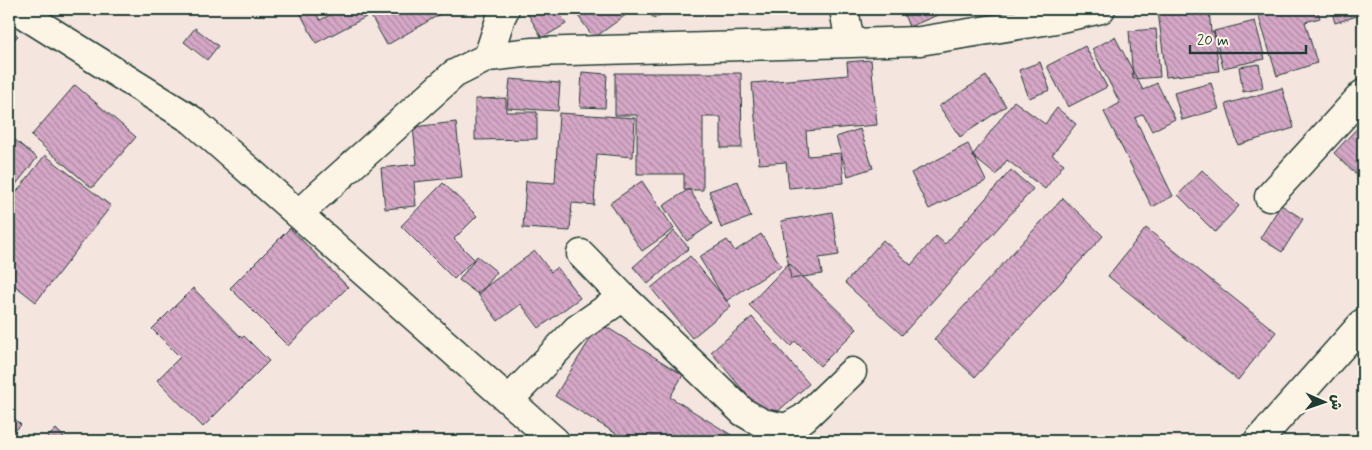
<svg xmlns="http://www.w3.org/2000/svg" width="1372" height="450" font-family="Mynerve,'Playpen Sans Arabic',sans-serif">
<defs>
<pattern id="building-back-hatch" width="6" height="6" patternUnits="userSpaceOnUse" patternTransform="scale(1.25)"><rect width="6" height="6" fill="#d6a7c7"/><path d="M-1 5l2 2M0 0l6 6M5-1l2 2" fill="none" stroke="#ad89a2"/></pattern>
</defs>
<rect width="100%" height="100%" fill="#f4e5df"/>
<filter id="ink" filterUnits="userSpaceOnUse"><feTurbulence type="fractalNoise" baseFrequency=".02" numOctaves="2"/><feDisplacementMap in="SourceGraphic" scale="10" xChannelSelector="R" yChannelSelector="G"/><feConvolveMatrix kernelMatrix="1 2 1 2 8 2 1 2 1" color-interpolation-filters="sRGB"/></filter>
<g filter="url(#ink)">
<path fill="url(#building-back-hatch)" stroke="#1f3d34" d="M298,9H314L320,20L336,12L334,9H362L366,17L316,43Z
M367,9H449L387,45Z
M525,9H557L566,24L542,38Z
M573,9H634L594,38Z
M648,9H669L654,19Z
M902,9H952L909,27Z
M1180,9H1209L1211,32H1214L1219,71L1166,77L1158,11Z
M1274,9H1317L1320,18L1305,22L1317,63L1277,76L1258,14Z
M1331,9H1363V14L1335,23Z
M1255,21L1265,59L1223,68L1214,31Z
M9,27L18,36L9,45Z
M195,28L218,46L207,60L184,42Z
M1156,29L1160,77L1133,79L1129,31Z
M1115,37L1143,90L1157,83L1175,119L1152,131L1143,114L1135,118L1173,196L1152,207L1104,112L1120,103L1092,49Z
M1085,46L1107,87L1068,107L1047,66Z
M871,60L877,125L806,131L808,156L841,153L844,183L789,188L786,162L759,164L752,83L848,75L847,62Z
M1040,62L1050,90L1029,98L1019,70Z
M1259,64L1263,88L1243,92L1239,67Z
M582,72L607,74L605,108L580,107Z
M615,73H741L742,148H721V117H703V190H684V174H637V115H615Z
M986,76L1006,106L960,137L939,106Z
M510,79L560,83L558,111L507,108Z
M1211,83L1219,109L1182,120L1174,93Z
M75,85L136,137L92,188L31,136Z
M1282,88L1294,128L1238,145L1226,104Z
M506,98V112H537V139L475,140V99Z
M1014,101L1045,124L1057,108L1076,124L1052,155L1064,164L1045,189L1007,160L996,175L972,156Z
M559,113L635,118L633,157L597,154L594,205L572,203L570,231L523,228L526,181L555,183Z
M456,122L462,177L414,182L416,206L385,209L381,168L417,164L413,127Z
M1363,122V177L1361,179L1334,153Z
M860,129L873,168L848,176L836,137Z
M9,135L37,158L9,193Z
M968,144L986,181L929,209L911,173Z
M45,155L111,206L36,302L9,281V202Z
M1011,170L1033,189L902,335L845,283L883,240L911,265L936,236L945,244Z
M1202,170L1239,206L1215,232L1178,195Z
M642,181L674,229L642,251L610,203Z
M738,181L751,217L721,228L709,191Z
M443,183L477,216L454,239L474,259L454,279L401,226Z
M689,189L712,224L687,241L663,206Z
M1063,198L1103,236L975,377L934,339Z
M1281,205L1303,219L1282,252L1260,238Z
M832,212L839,255L819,258L822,274L791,279L781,221Z
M290,228L348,287L288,346L230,288Z
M1146,228L1276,332L1238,380L1108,276Z
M674,231L689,248L648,284L633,267Z
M761,234L781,266L726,301L699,257L727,240L735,251Z
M535,251L551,272L557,267L580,298L539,328L521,304L498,321L477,293Z
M477,256L497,272L479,295L459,280Z
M690,256L731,306L692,338L651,288Z
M789,263L857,329L820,366L795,341L791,346L749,305Z
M193,288L242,338L244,336L269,361L203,427L157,380L180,357L152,329Z
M752,317L809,384L768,420L711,352Z
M600,323L683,375L670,397L741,441H628L555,396Z
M9,413L21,425L9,437Z
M56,429L68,441H44Z"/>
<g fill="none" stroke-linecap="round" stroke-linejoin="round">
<g stroke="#1f3d34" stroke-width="31">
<path id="minor" d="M18,9L23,14L192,120L555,441
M844,9L850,43
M488,57L501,17L505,9
M1269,197L1363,94
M298,214L454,74L488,57L533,52L920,41L1056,19L1101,9
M581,254L623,297L743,412L762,423L786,428L804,418L852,372
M509,400L577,329L623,297
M1258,441L1363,323"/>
</g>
<use href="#minor" stroke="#fcf5e5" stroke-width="28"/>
</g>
</g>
<rect width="1372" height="450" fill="none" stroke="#fcf5e5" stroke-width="30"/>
<rect x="15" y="15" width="1342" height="420" fill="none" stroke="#1f3d34" stroke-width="2" filter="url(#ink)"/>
<g transform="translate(1324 402) rotate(92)" stroke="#fcf5e5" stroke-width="4" paint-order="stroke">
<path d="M0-4L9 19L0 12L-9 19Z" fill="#1f3d34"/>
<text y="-8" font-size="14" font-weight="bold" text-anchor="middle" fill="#1f3d34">ش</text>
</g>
<path d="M1190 45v8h116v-8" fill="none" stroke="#1f3d34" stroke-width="2.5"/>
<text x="1197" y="45" font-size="15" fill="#1f3d34" stroke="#fcf5e5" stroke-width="4" paint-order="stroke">20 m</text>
</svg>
